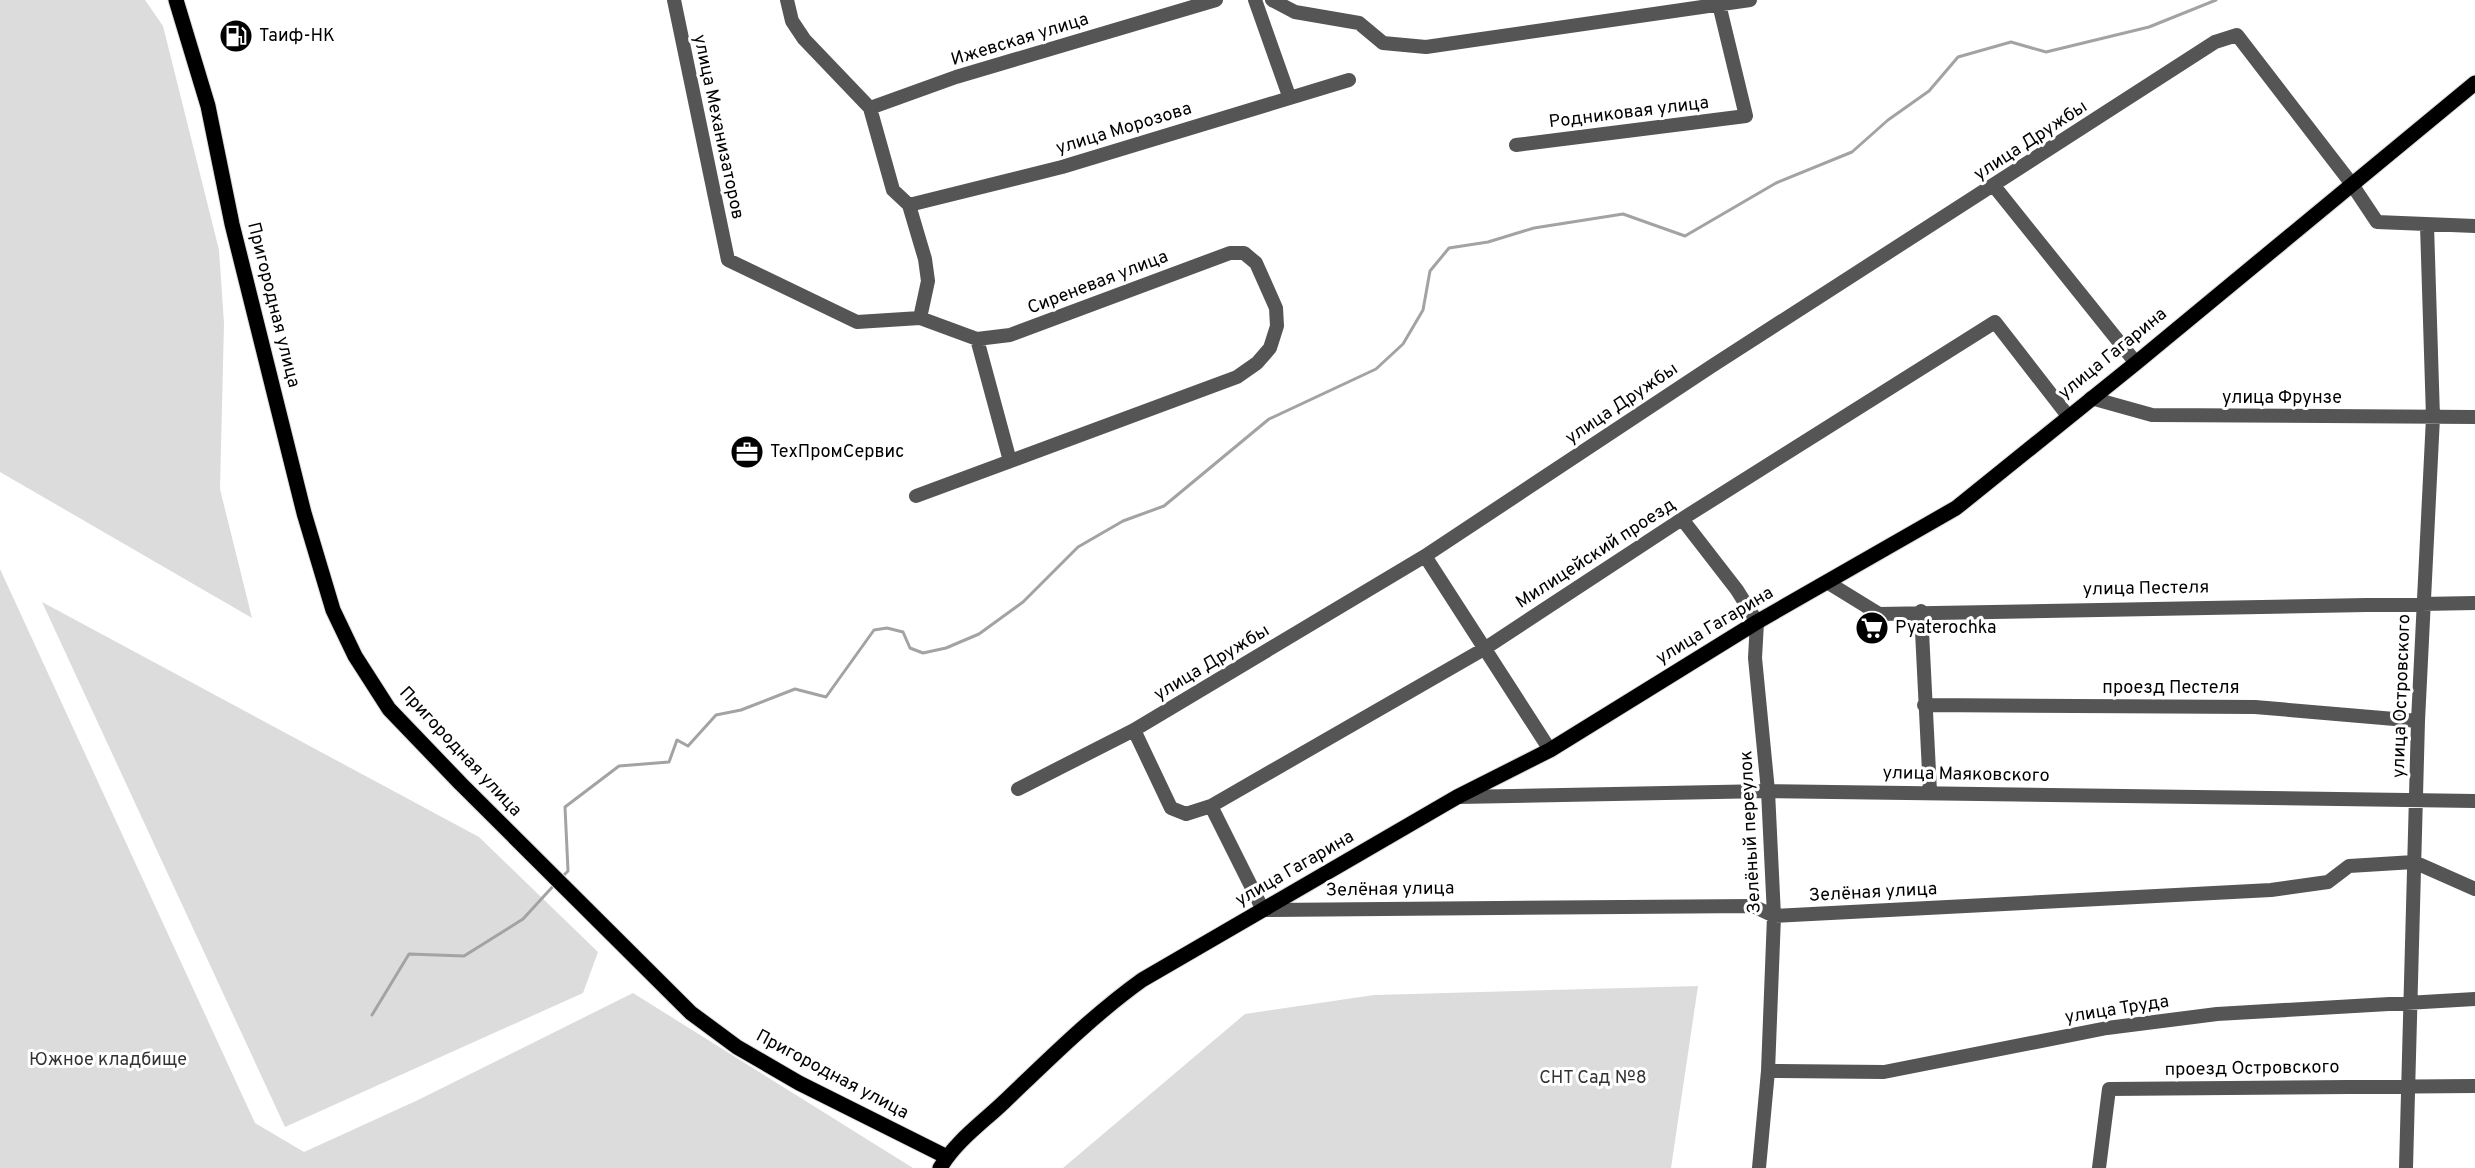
<svg xmlns="http://www.w3.org/2000/svg" width="2475" height="1168" font-family="Overpass,sans-serif">
<rect width="100%" height="100%" fill="#fff"/>
<path fill="#dcdcdc" d="M0,0H145L163,26L219,250L224,323L220,489L252,618L0,472Z
M0,569L255,1123L304,1152L418,1100L633,993L913,1168H0Z
M42,602L479,837L598,952L583,993L285,1127Z
M1698,986L1671,1168H1063L1245,1014L1374,995Z"/>
<g fill="none" stroke-linecap="round" stroke-linejoin="round">
<path stroke="#a3a3a3" stroke-width="3" d="M563,876L568,871L565,807L619,766L669,762L677,740L688,746L716,715L741,710L795,689L826,697L874,630L887,628L903,632L910,648L923,653L946,648L979,634L1023,602L1078,547L1123,521L1164,506L1269,419L1376,369L1403,344L1423,310L1430,271L1449,248L1488,242L1534,228L1623,214L1685,236L1776,183L1852,152L1888,120L1929,91L1958,57L2011,42L2046,52L2149,27L2216,0
M372,1015L409,954L464,956L523,919L556,883"/>
<g stroke="#dbdbdb" stroke-width="17">
<path id="major" d="M176,0L208,106L232,224L304,513L333,610L355,656L389,709L461,784L691,1013L737,1047L799,1083L947,1157
M940,1168C956,1141 982,1123 1004,1102C1049,1059 1092,1016 1142,980L1457,797L1550,750L1757,622L1956,508L2136,363L2475,83"/>
</g>
<path stroke="#555" stroke-width="14" d="M674,0L728,260L857,322L920,318L977,339L1010,335L1230,253H1244L1256,263L1276,308L1277,326L1270,348L1257,363L1237,377L916,496
M787,0L792,21L804,39L870,108L893,190L909,205L925,259L928,281L920,318
M1255,0L1289,96
M1272,0L1295,12L1359,23L1383,43L1426,47L1750,0
M870,108L956,77L1216,0
M1516,145L1746,116L1718,0
M1994,186L2136,363
M909,205L1062,167L1349,80
M977,339L1010,461
M2091,398L2152,415L2475,417
M1682,519L1737,590L1757,622L1755,658L1768,791L1774,916L1768,1071L1759,1168
M1425,556L1550,750
M1827,582L1879,614L2475,603
M1921,611L1930,792
M1924,705L2255,707L2418,721
M1134,730L1171,808L1186,814L1211,806L1263,910L1753,906L1774,916L2271,890L2328,882L2349,866L2414,862L2475,889
M1018,789L1134,730L1425,556L1712,366L2215,42L2237,35L2351,183L2377,222L2475,226
M1457,797L1768,791L2475,801
M1211,806L1484,649L1682,519L1995,322L2068,416
M1768,1071L1884,1072L2107,1028L2217,1014L2475,999
M2099,1168L2109,1089L2475,1086
M2406,1168L2418,721L2433,417L2427,225"/>
<use href="#major" stroke="#000" stroke-width="15"/>
</g>
<defs>
<g id="fuel-disc" transform="scale(1.725)"><circle r="9.5" fill="#000" stroke="#fff"/><path d="M-5.5-6h7V0h2V4h1.3V-2.5L3-4.5l.8-.8L6-3V5H2.5V1h-1V6h-7ZM-4.2-4.7v3.2H.2V-4.7Z" fill="#fff"/></g>
<g id="office-disc" transform="scale(1.725)"><circle r="9.5" fill="#000" stroke="#fff"/><path d="M-6-3h4V-5.5h4V-3h4V5H-6ZM-1-4.5V-3h2v-1.5ZM-6 0V1H6V0Z" fill="#fff"/></g>
<g id="supermarket-disc" transform="scale(1.725)"><circle r="9.5" fill="#000" stroke="#fff"/><path d="M-6-5.5h2.5l.6 2H6L4.5 2H-2.5L-4.4-4H-6ZM-1.5 3.2a1.3 1.3 0 1 0 .1 0ZM3 3.2a1.3 1.3 0 1 0 .1 0Z" fill="#fff"/></g>
</defs>
<g fill-rule="evenodd">
<use href="#fuel-disc" x="236" y="36"/>
<use href="#office-disc" x="747" y="452"/>
<use href="#supermarket-disc" x="1872" y="628"/>
</g>
<g text-anchor="middle" dominant-baseline="central" stroke-width="6" stroke-linejoin="round" paint-order="stroke">
<g font-size="18" fill="#000" stroke="#fff" text-anchor="start">
<text x="259" y="36">Таиф-НК</text>
<text x="770" y="452">ТехПромСервис</text>
<text x="1895" y="628">Pyaterochka</text>
</g>
<g font-size="18" fill="#000" stroke="#fff">
<text transform="translate(1020 40) rotate(-17)">Ижевская улица</text>
<text transform="translate(1629 113) rotate(-7)">Родниковая улица</text>
<text transform="translate(718 127) rotate(78)">улица Механизаторов</text>
<text transform="translate(1124 129) rotate(-17)">улица Морозова</text>
<text transform="translate(2031 141) rotate(-33)">улица Дружбы</text>
<text transform="translate(1098 283) rotate(-21)">Сиреневая улица</text>
<text transform="translate(273 305) rotate(76)">Пригородная улица</text>
<text transform="translate(2113 354) rotate(-39)">улица Гагарина</text>
<text x="2282" y="398">улица Фрунзе</text>
<text transform="translate(1622 404) rotate(-34)">улица Дружбы</text>
<text transform="translate(1596 554) rotate(-33)">Милицейский проезд</text>
<text transform="translate(2146 589) rotate(-1)">улица Пестеля</text>
<text transform="translate(1715 626) rotate(-31)">улица Гагарина</text>
<text transform="translate(1212 663) rotate(-31)">улица Дружбы</text>
<text x="2171" y="688">проезд Пестеля</text>
<text transform="translate(2402 696) rotate(-88)">улица Островского</text>
<text transform="translate(460 752) rotate(47)">Пригородная улица</text>
<text transform="translate(1966 775) rotate(1)">улица Маяковского</text>
<text transform="translate(1751 832) rotate(-93)">Зелёный переулок</text>
<text transform="translate(1295 869) rotate(-30)">улица Гагарина</text>
<text transform="translate(1390 890) rotate(-1)">Зелёная улица</text>
<text transform="translate(1873 893) rotate(-3)">Зелёная улица</text>
<text transform="translate(2117 1010) rotate(-9)">улица Труда</text>
<text transform="translate(2252 1069) rotate(-1)">проезд Островского</text>
<text transform="translate(832 1075) rotate(28)">Пригородная улица</text>
</g>
<g font-size="18" fill="#333" stroke="#fff">
<text x="108" y="1060">Южное кладбище</text>
<text x="1593" y="1078">СНТ Сад №8</text>
</g>
</g>
</svg>
